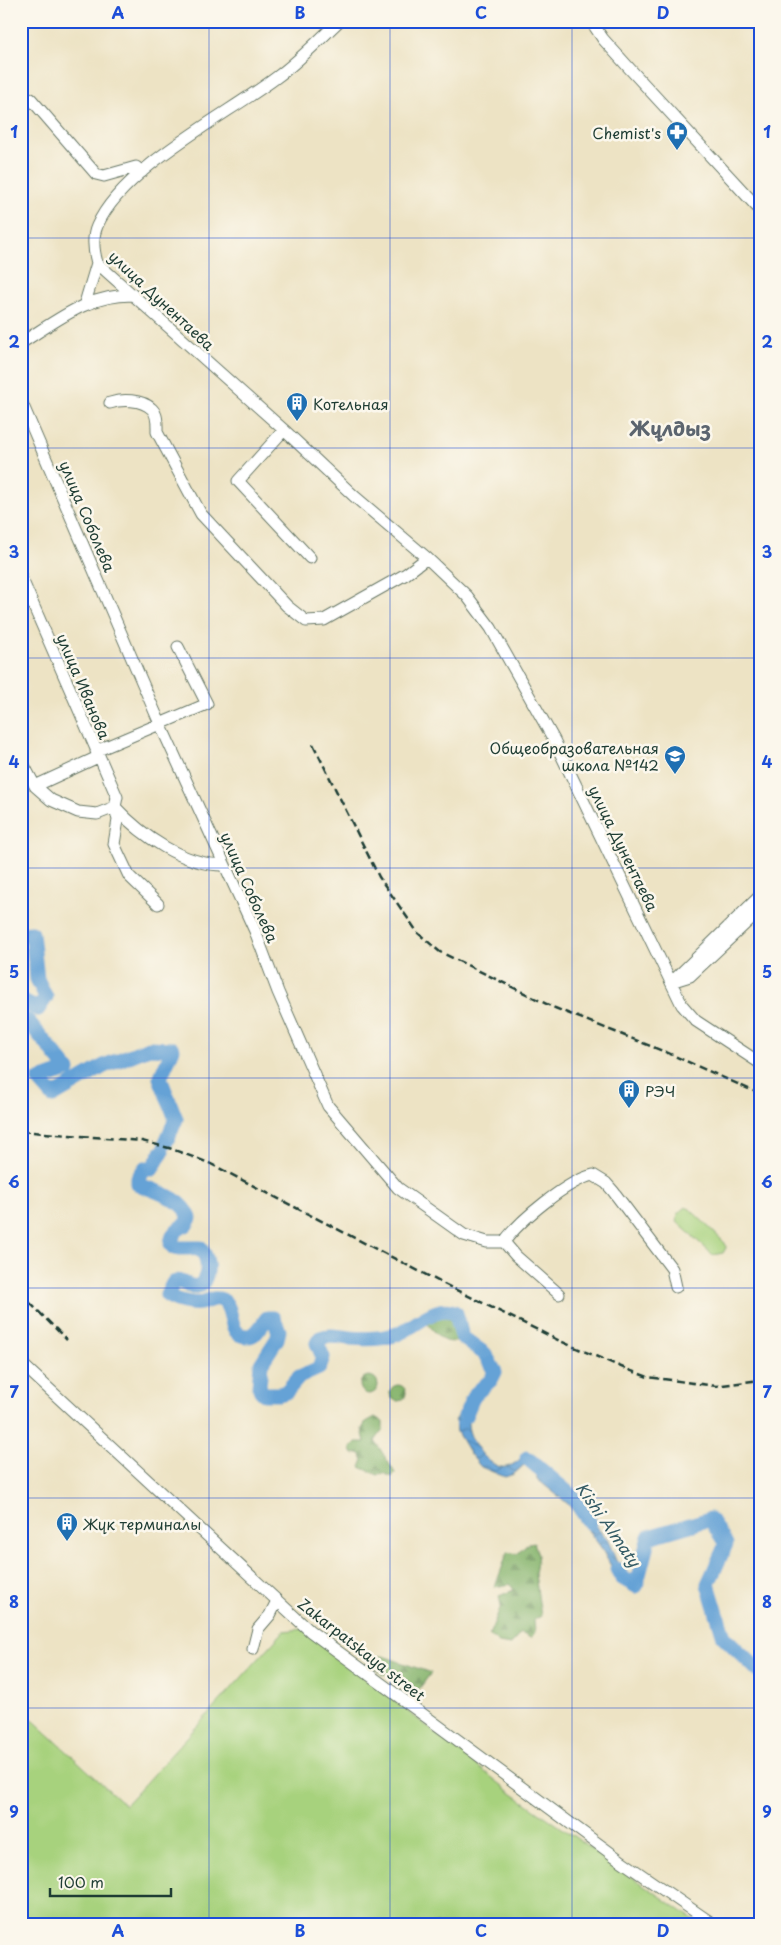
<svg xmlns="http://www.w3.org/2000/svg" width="781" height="1945" font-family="'Playpen Sans',sans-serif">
<defs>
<pattern id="forest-firs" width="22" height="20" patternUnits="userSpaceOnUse" patternTransform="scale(1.25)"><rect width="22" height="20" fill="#85b46c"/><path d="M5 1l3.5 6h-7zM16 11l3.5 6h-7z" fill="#6c945a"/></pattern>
<pattern id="water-waves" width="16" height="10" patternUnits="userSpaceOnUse" patternTransform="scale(1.25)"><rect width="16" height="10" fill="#65a2d6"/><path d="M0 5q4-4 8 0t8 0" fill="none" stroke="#5385ae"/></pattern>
</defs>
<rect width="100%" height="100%" fill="#fbf7ec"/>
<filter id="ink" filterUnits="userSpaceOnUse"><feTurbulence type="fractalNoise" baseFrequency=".02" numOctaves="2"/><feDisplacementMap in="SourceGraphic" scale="10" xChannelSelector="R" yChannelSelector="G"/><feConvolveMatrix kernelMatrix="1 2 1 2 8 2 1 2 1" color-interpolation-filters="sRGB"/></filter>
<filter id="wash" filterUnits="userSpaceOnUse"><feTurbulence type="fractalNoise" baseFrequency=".0096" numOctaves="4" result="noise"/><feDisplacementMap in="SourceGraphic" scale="20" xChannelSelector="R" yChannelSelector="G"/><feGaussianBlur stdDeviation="1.12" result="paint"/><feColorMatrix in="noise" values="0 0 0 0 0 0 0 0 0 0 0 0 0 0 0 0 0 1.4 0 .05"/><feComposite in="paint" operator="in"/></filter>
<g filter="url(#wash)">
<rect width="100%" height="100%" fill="#ede3c4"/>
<path fill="#a7d27d" stroke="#638858" d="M685,1207L690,1209L725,1243L726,1248L723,1253L713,1255L677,1222L678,1213Z
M303,1629L513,1794L700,1924H21V1709L125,1805L284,1631Z"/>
<path fill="url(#forest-firs)" stroke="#527850" d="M438,1314C453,1318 457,1325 456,1341C443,1345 436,1333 428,1324L430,1319Z
M360 1385a9 9 0 1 1 18 0a9 9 0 1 1-18 0Z
M390 1393a8 8 0 1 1 16 0a8 8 0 1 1-16 0Z
M375,1417L383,1422V1430L375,1441L395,1473L392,1477L383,1473L378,1475L360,1467L363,1460L360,1453L353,1454L350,1448L356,1442H365L362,1429L366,1422Z
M534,1542L538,1555L535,1574L541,1616L534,1620L535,1632L531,1638L521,1633L510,1645L499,1643L489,1635L501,1606L499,1596L514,1590L510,1584L495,1587C499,1575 504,1564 507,1552L517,1554L529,1543Z
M383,1656L431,1673L419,1689L410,1691L394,1672L382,1675L368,1661L369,1657Z"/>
<path fill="url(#water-waves)" stroke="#427085" d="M469,1396L475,1400C472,1407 469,1415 468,1422C467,1438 486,1464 501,1467C510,1469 519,1460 525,1455L532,1457L550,1482L565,1493L608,1540L620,1570L626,1577L631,1576L628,1588L621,1584L600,1546L568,1504L537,1479V1471L533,1465L526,1463L514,1474L505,1477L481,1467L470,1454L457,1432L455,1421Z"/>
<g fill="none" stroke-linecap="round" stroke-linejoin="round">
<path stroke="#65a2d6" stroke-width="15" d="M21,934L32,933L37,979L46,997L38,1009L21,1001
M21,1019L28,1021L68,1070L39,1080L53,1096L104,1066L149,1048L173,1049L160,1078L176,1119L166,1142
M162,1152L152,1169L145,1168L138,1178V1184C156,1192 182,1197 190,1218L186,1225C177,1229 172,1233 171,1244L174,1248H201C209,1260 210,1273 201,1285L193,1287L179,1281L173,1283L167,1295C173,1300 192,1305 200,1303C208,1302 214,1296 222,1300C236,1308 226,1337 248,1336C257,1336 262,1324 267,1318H273L279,1331L277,1339L261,1364L259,1386L261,1391L264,1394H279L286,1392L299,1377L319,1368L323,1357L317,1343L320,1338C331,1334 339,1337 350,1338C363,1339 385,1339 397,1334C415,1328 436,1302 456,1313L462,1337L485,1354L495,1372L491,1380L474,1395L465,1416
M527,1458L572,1496L590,1523
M617,1569L622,1578L636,1586L649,1537L710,1519L726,1544L708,1584L724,1637L760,1672"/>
</g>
</g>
<g filter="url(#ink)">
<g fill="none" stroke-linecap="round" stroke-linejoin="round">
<g stroke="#677766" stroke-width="13">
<path id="minor" d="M339,21C319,40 299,61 277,77C227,115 122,168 97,226C92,237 94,252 97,263L284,430L354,496L427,558L467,596L491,628L554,740L682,1005L696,1021L760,1063
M591,21L603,39L630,69L760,210
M21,98L25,97L31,99L96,174L104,176L136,167L142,172
M85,303L97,263
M21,343C58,320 87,295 132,295
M21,401L161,726L255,931L278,992L328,1106L398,1188L464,1235L487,1242H504L516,1256L559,1294
M110,403C121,399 142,399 152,409C158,415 157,424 157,432L201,514L287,606L306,621L324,620L406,574L427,558
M284,430L238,481L310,558
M21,577L117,797L115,807L118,820L114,844L129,876L158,904
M96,751L207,704L178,647
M21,760L35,786L51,800L78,812L97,814L115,807
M35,786L98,757
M115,807C142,836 183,865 224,865
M674,981L690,976L760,910
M672,982L760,896
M504,1242C520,1220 567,1181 593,1175L606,1183L613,1191L672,1269L676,1287
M21,1363L310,1631L620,1860L713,1924
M253,1649L258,1629L270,1615L277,1601"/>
</g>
<use href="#minor" stroke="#fff" stroke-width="11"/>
<path stroke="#1f3d34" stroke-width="2.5" stroke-dasharray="8 4" stroke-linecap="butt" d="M313,744L379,877L418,933L440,952L555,1008L668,1053L760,1094
M21,1131L142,1141L169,1148L209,1163L442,1283L560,1341L626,1369L648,1377L716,1386L760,1380
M21,1294L67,1340"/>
</g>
</g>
<path fill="none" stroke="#1d4ed8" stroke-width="1" stroke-opacity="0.55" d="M209,21V1924M390,21V1924M572,21V1924M21,238H760M21,448H760M21,658H760M21,868H760M21,1078H760M21,1288H760M21,1498H760M21,1708H760"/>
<defs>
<g id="pharmacy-pin" transform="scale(1.125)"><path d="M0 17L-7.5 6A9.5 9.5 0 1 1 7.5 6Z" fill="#1f6fb2" stroke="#fbf7ec"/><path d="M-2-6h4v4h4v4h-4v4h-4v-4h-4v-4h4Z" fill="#fff"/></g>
<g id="building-pin" transform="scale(1.125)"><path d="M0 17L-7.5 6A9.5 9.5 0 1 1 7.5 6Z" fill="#1f6fb2" stroke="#fbf7ec"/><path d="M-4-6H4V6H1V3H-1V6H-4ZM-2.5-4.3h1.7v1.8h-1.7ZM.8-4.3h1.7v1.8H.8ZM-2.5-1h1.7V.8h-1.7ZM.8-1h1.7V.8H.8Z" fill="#fff"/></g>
<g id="school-pin" transform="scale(1.125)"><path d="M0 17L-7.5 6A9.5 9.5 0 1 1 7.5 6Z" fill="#1f6fb2" stroke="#fbf7ec"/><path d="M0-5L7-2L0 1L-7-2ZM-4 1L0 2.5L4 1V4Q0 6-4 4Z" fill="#fff"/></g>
</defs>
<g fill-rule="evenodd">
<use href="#pharmacy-pin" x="677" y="132"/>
<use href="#building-pin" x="297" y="403"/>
<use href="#school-pin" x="675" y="756"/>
<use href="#building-pin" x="629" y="1090"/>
<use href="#building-pin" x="67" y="1523"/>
</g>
<g text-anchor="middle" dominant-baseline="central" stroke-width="5" stroke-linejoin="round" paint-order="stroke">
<g font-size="15" fill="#1f3d34" stroke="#fbf7ec" text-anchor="start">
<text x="661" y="132" text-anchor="end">Chemist's</text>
<text x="313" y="403">Котельная</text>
<text x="659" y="747" text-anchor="end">Общеобразовательная<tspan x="659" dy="17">школа №142</tspan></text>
<text x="645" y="1090">РЭЧ</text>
<text x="83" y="1523">Жүк терминалы</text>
</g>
<g font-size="15" fill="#1f3d34" stroke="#fbf7ec">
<text transform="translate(162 300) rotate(43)">улица Дунентаева</text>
<text transform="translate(88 516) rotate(67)">улица Соболева</text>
<text transform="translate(84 686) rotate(67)">улица Иванова</text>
<text transform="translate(624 848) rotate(64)">улица Дунентаева</text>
<text transform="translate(250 887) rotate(66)">улица Соболева</text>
<text transform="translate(362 1649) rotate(38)">Zakarpatskaya street</text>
</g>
<g font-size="16" font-style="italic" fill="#345b65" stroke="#fbf7ec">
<text transform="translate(609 1524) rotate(55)">Kіshі Almaty</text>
</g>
<g font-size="20" font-weight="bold" fill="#5c656f" stroke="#fbf7ec">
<text x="670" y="428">Жұлдыз</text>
</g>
</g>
<rect width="781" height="1945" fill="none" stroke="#fbf7ec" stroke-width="55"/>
<path d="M50 1888v8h121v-8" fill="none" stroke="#1f3d34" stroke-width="2.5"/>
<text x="58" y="1888" font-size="15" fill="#1f3d34" stroke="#fbf7ec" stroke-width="4" paint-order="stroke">100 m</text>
<rect x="28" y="28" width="726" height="1890" fill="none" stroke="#1d4ed8" stroke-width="2"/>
<g font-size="16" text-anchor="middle" font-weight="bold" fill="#1d4ed8">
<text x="118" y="19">A</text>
<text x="300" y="19">B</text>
<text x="481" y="19">C</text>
<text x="663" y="19">D</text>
<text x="14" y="138">1</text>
<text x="767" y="138">1</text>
<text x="14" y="348">2</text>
<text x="767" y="348">2</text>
<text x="14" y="558">3</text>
<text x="767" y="558">3</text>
<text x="14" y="768">4</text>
<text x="767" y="768">4</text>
<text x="14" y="978">5</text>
<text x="767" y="978">5</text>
<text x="14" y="1188">6</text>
<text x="767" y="1188">6</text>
<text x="14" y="1398">7</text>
<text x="767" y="1398">7</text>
<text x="14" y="1608">8</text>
<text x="767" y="1608">8</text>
<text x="14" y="1818">9</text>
<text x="767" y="1818">9</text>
<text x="118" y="1937">A</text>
<text x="300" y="1937">B</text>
<text x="481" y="1937">C</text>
<text x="663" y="1937">D</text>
</g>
</svg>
